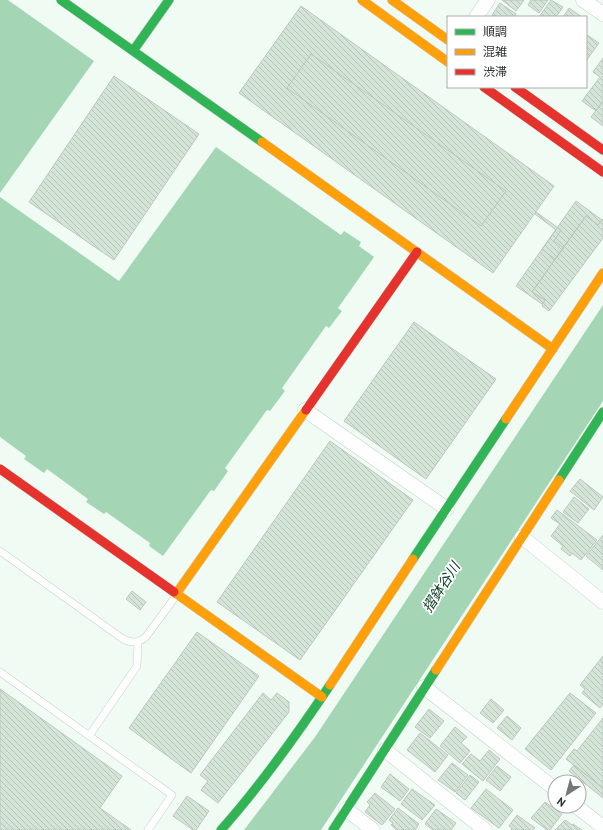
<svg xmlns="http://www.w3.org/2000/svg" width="603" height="830" font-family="'PT Sans','Noto Sans JP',sans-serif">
<defs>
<pattern id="building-back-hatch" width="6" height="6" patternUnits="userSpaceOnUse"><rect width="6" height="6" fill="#d4e5d8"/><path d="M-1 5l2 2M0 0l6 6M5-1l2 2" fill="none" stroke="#b6c5ba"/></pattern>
</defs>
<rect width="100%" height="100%" fill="#f0fbf3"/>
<path fill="#a4d6b5" d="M0,0H8L94,61L0,193Z
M216,147L341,235L344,231L361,242L359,246L374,257L338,308L342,311L329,328L326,326L282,388L285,391L270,411L267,410L225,468L228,471L214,491L211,490L163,556L149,546L150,543L106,512L104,514L86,502L88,499L47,469L44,473L24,459L26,456L0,437V197L119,281Z
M603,305V401L321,830H244L315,737Z"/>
<path fill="url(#building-back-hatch)" stroke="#bdc6c0" d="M502,0H524L516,11Z
M531,0H548L539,13L528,5Z
M551,0L563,7L556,17H539Z
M500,3L516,14L514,17H495L492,15Z
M301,6L554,186L493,273L239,93Z
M569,8L582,17H563Z
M587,35L599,43L586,61V37Z
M311,54L506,191L481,226L287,88Z
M603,58V101L596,111L582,101L600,77L593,72Z
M114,76L199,134L114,260L29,202Z
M603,101V126L591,117Z
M576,201L602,220L598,225L586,216L555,259L532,292L545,300L542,304L516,286Z
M536,212L561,230L554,241L564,248L555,259L542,249L556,230L535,214Z
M586,216L598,225L603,219V238L549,311L542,306L545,300L532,292Z
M414,322L496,379L426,479L344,421Z
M330,441L413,500L300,660L217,602Z
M580,479L603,497L594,510L570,491Z
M574,497L589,509L578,523L563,512Z
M557,510L597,540L581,560L572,553L570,556L561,549L563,546L551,536L560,524L551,518Z
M603,535V570L586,556Z
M132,591L146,602L140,610L126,599Z
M197,632L259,676L191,773L129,728Z
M603,656V704L600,708L582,693L585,689L580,685Z
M0,689L122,776L100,808L131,830H0Z
M263,693L271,700L277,693L289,702V712L218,803L201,790L208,781L200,775Z
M570,693L596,713L551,770L525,749Z
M491,699L504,710L493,723L480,713Z
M429,709L444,721L430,738L415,727Z
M507,716L521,728L512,740L497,728Z
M603,718V788L566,759L574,749L577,751Z
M455,727L467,737L461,743L470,751L460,763L440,746Z
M420,733L448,755L435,772L407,750Z
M489,750L500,759L483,781L462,764L471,754L480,761Z
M452,763L468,775L455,792L438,780Z
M574,765L603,788V798L569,771Z
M497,766L511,777L500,791L486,780Z
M390,774L409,789L400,801L381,787Z
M470,775L479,782L465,800L456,793Z
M412,789L435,805L422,820L401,804Z
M486,789L513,810L499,828L471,808Z
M375,793L395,809L382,825L365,812L370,805L367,802Z
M187,796L209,811L196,830H193L173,816Z
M545,802L562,814L550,830H547L531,818Z
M398,808L419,824L415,830H397L391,825L393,823L389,820Z
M436,809L456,823L451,830H433L425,824Z
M517,815L535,828L533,830H511L512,828L509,826Z
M565,820L572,825L573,824L582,830H555Z"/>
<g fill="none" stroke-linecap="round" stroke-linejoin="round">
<g stroke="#c8d1cb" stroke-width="8">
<path id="lane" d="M0,551L123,639C132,643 137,643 145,638L176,596
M0,672L172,795L148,830
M89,736L137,666L138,642"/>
</g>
<g stroke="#c8d1cb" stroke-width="15">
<path id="street" d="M583,0L603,14
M476,17L488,0
M305,410L447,509
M522,537L603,602
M424,687L555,789
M385,750L485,830
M576,806L603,827
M346,809L373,830"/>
</g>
<g stroke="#c8d1cb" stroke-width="10">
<path id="fast" d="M61,0L262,142
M133,51L169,0
M559,480L603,412
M413,559L506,419
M221,830C261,785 296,736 330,685
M333,830L436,670"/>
</g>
<g stroke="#c8d1cb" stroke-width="10">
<path id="slow" d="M362,0L448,62
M392,0L448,40
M262,142L553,349
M506,419L603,273
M174,592L322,697
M176,594L306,410
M436,670L559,480
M330,685L413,559"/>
</g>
<g stroke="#c8d1cb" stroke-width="10">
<path id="jam" d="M484,87L603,172
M515,87L603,150
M306,410L417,252
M0,469L174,592"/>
</g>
<use href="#lane" stroke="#fdfefd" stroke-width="7"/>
<use href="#street" stroke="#fdfefd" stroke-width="14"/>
<use href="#fast" stroke="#30b455" stroke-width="9"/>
<use href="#slow" stroke="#ff9f0a" stroke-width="9"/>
<use href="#jam" stroke="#e5322d" stroke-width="9"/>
</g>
<g text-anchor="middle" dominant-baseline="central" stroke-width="3.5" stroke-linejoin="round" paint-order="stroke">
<g font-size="14" font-style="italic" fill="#043b1f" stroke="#fff">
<text transform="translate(441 587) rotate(-57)">摺鉢谷川</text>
</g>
</g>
<rect x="447" y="16" width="140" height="72" fill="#ffffff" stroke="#aaadab"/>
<rect x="455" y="29" width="20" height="6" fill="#30b455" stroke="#aaadab"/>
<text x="483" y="36" font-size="12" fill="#2b332d">順調</text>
<rect x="455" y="49" width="20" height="6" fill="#ff9f0a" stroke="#aaadab"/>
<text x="483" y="56" font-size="12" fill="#2b332d">混雑</text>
<rect x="455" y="69" width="20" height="6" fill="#e5322d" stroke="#aaadab"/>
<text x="483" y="76" font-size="12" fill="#2b332d">渋滞</text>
<g transform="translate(567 794) rotate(216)"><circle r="19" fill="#ffffff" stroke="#aaadab"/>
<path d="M0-3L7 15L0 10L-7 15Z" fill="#707972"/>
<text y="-6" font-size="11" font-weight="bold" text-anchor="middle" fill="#2b332d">N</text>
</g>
</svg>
